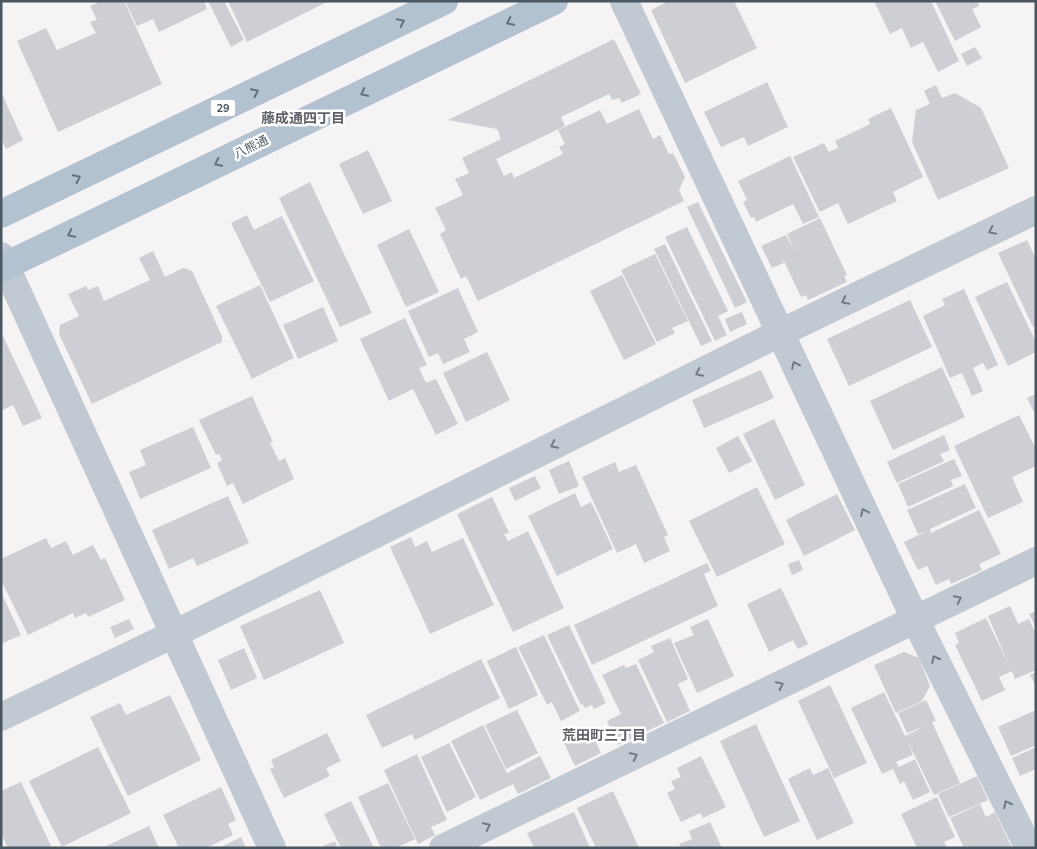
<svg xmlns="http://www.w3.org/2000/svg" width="1037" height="849" font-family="'Nunito Sans','Noto Sans JP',sans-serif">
<rect width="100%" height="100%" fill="#f5f3f3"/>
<path fill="#cdcfd5" d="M101,1H124L162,84L58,132L17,41L46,28L57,50L96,33L90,22L97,20L90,6Z
M125,1H204L207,9L159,32L153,19L137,26Z
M208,1H224L244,40L231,47Z
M228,1H329L247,42Z
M669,1H734L757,48L685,83L651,10Z
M874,1H931L959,61L938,72L923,42L911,48L902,28L890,34Z
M935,1H977L979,6L972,9L981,27L955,41Z
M614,39L641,94L622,103L619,98L612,100L609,94L561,117L565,126L496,159L504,176L512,172L514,178L563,154L559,147L565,144L558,130L600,110L607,124L639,109L653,139L660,135L669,154L673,153L685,177L679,190L684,201L478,301L466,276L461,279L440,234L446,230L435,208L463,195L455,179L469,173L462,158L501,139L497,129L448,120Z
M975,47L982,58L967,66L961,54Z
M767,82L788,127L748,146L744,137L721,147L704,112Z
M936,85L942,98L955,93L981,108L1009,168L938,200L912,142L916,110L930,104L924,91Z
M1,92L23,140L6,149L1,138Z
M891,108L923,177L893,192L897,201L848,224L838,203L820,212L793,157L824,143L829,152L838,148L835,141L870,124L868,119Z
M368,150L392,201L363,214L339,164Z
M790,156L819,217L803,224L793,204L756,222L754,217L751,218L743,202L747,200L738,181Z
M310,182L372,313L340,327L279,198Z
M698,202L747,302L735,308L687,207Z
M247,215L254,230L282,216L314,281L270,302L231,223Z
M820,218L847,275L844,276L847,282L808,300L806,295L801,297L782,257L784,263L772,268L761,246L786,235L795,252L787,234Z
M687,227L728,311L718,316L727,335L715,341L665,237Z
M409,229L439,292L406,307L377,245Z
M1027,240L1036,259V326L1033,327L998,253Z
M665,244L712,341L701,346L654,249Z
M153,251L165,277L183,268L192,271L222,336V342L92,404L59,334L60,325L79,316L68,294L86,286L88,290L98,286L104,301L150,280L139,258Z
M655,254L688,321L672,328L675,333L657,342L621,270Z
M622,275L656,344L624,360L590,291Z
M1007,282L1036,342V352L1008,366L975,297Z
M260,285L294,358L252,379L216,306Z
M458,288L478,332L464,339L470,352L443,364L438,353L429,357L408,311Z
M964,289L998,365L987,370L983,363L973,368L983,391L972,396L962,373L950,378L923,316L945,305L942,299Z
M910,300L932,347L849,386L827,339Z
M323,307L338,341L298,359L283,325Z
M742,312L747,324L730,332L725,319Z
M405,318L427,365L419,368L426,383L436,379L458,424L436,435L413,389L389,401L360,339Z
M1,332L42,418L23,426L13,405L1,411Z
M487,352L510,400L466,422L443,373Z
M942,367L965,417L893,450L870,401Z
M761,370L774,398L704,428L692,400Z
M1036,394V416L1027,398Z
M252,396L273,442L270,443L279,461L285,458L294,479L243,504L233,483L227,486L217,463L222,460L219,454L216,455L199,420Z
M1019,415L1036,449V466L1012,477L1023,502L988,518L954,446Z
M774,419L805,485L775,500L743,434Z
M193,427L211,468L140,499L129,472L146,465L140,450Z
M944,435L950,450L940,454L944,461L897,483L887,462Z
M738,436L752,461L729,473L716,448Z
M954,459L962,476L951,480L953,486L908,507L898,484Z
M569,461L579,486L559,494L549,470Z
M615,462L619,472L636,465L668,535L664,537L670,551L644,563L636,544L617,553L582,477Z
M535,476L541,488L515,501L509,488Z
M965,484L976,508L930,529L931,533L979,510L1001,554L979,564L982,570L951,584L949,579L936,585L927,566L918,570L904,542L927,531L918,534L907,510Z
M757,487L785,544L717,577L689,521Z
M575,493L581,507L591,502L613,549L557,576L528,516Z
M837,494L855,530L804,556L786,520Z
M228,496L249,543L197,566L193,558L169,569L152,530Z
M492,497L509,533L504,534L508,541L528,531L564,608L513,632L457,514Z
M411,537L415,547L427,541L432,552L463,538L494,605L430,634L390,547Z
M46,538L51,548L66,541L73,555L93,545L101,560L105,558L125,600L88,617L86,613L75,618L73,613L28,635L1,580V559Z
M799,560L803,570L792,575L788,564Z
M707,563L711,571L704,574L718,606L592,665L574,625Z
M781,588L808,644L798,649L793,640L769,652L747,604Z
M320,590L344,643L264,680L240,626Z
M1,592L21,635L1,644Z
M1010,606L1018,624L1029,619L1036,634V670L1015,679L1012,671L999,677L1005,690L982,701L955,645L959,643L955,633L986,618L1009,665L988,616Z
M1036,611V628L1029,614Z
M129,619L134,629L115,638L110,627Z
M708,619L734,676L697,693L674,643L694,635L690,627Z
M569,625L606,703L594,709L592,705L585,708L583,704L581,705L547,635Z
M544,635L580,711L561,721L552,702L547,705L518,647Z
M670,638L688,679L678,684L690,711L667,722L638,660L654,652L651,646Z
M516,647L538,695L509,709L487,661Z
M244,648L257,678L231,690L218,660Z
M904,652L919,658L930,686L922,701L896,713L874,665Z
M481,659L500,698L415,740L412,734L382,748L366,715Z
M636,664L664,723L618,745L607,721L621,714L602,675L624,665L626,668Z
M1036,672V687L1030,675Z
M830,685L867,763L834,778L798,701Z
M884,692L905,736L925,726L907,733L898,713L926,700L936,721L932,722L960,783L934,795L908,742L913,755L896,762L899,767L915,759L930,792L913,800L904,781L900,784L893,769L882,774L851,708Z
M170,695L201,760L128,796L90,717L120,703L126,715Z
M517,710L538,753L506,769L485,725Z
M1036,710V745L1011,756L998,727Z
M756,724L800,821L764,837L720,741Z
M483,725L507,773L540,756L551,778L518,794L513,784L480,800L451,741Z
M589,727L601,753L575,766L562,739Z
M327,733L341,761L326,768L330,776L284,798L270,769L274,767L271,760Z
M449,743L476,797L447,812L421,757Z
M98,747L131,813L62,847L29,781Z
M1036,747V769L1020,776L1012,758Z
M417,754L447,820L431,827L435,835L418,844L384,770Z
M701,756L726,807L703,818L700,813L681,822L667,793L675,789L671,781L681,777L677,768Z
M810,768L813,775L828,768L854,823L817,840L788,779Z
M977,776L988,800L949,817L938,794Z
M21,782L52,848H8L1,834V791Z
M388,783L415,839L396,848H381L358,797Z
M221,787L236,820L228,824L233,835L206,848H179L163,815Z
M613,791L625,817L639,848H596L577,808Z
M937,797L955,837L944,842L947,848H917L901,814Z
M351,801L374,848H341L324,814Z
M980,804L986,817L995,812L1012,848H964L950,818Z
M574,812L590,848H534L527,833Z
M710,822L722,848H681L679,844L692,839L689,831Z
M149,826L159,848H102Z
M241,837L246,848H219Z
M335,841L338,848H319Z"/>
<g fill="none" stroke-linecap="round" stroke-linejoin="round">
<path stroke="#c1cad2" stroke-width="28" d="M624,1L915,619L1029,848
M1,256L272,848
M1,717L174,634L780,333L1036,210
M443,848L1036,561"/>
<path stroke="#b3c2d1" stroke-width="28" d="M1,214L444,1
M1,268L554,1"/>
</g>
<defs><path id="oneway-chevron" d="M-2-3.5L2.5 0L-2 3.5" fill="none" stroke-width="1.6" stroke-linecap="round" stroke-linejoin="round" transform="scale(1.25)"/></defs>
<g stroke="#64717d">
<use href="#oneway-chevron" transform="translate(401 22) rotate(-26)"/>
<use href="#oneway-chevron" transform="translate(510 22) rotate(154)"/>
<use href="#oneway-chevron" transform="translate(255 92) rotate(-26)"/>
<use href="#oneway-chevron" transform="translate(364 93) rotate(154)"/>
<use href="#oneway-chevron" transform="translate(218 163) rotate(154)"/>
<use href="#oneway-chevron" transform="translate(77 178) rotate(-26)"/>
<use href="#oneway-chevron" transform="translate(71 234) rotate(154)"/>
</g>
<g stroke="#6e7983">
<use href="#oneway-chevron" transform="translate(992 231) rotate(154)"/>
<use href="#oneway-chevron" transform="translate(845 301) rotate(154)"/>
<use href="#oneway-chevron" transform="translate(795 365) rotate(-115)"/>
<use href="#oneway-chevron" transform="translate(699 373) rotate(154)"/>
<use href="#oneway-chevron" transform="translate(554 445) rotate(154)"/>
<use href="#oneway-chevron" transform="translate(864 512) rotate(-115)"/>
<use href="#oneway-chevron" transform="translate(958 599) rotate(-26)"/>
<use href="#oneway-chevron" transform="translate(935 659) rotate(-117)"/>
<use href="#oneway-chevron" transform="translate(780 685) rotate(-26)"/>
<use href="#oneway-chevron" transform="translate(634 756) rotate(-26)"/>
<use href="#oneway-chevron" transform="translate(1007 804) rotate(-117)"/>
<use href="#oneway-chevron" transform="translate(487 826) rotate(-26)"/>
</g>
<g text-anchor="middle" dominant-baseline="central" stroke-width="5" stroke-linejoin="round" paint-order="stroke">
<rect fill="#fff" stroke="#808990" stroke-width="1" x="210.5" y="99.5" width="25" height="17" rx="4"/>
<g font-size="11" font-weight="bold" fill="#4a5661">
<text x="223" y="108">29</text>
</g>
<g font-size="12" fill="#4a5661" stroke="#fff">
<text transform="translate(251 147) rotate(-26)">八熊通</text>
</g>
<g font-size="14" font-weight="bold" fill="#5f6368" stroke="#fff">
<text x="303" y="118">藤成通四丁目</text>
<text x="604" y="735">荒田町三丁目</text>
</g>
</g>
<rect width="1037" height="849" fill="none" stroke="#4a5661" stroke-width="5"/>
</svg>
